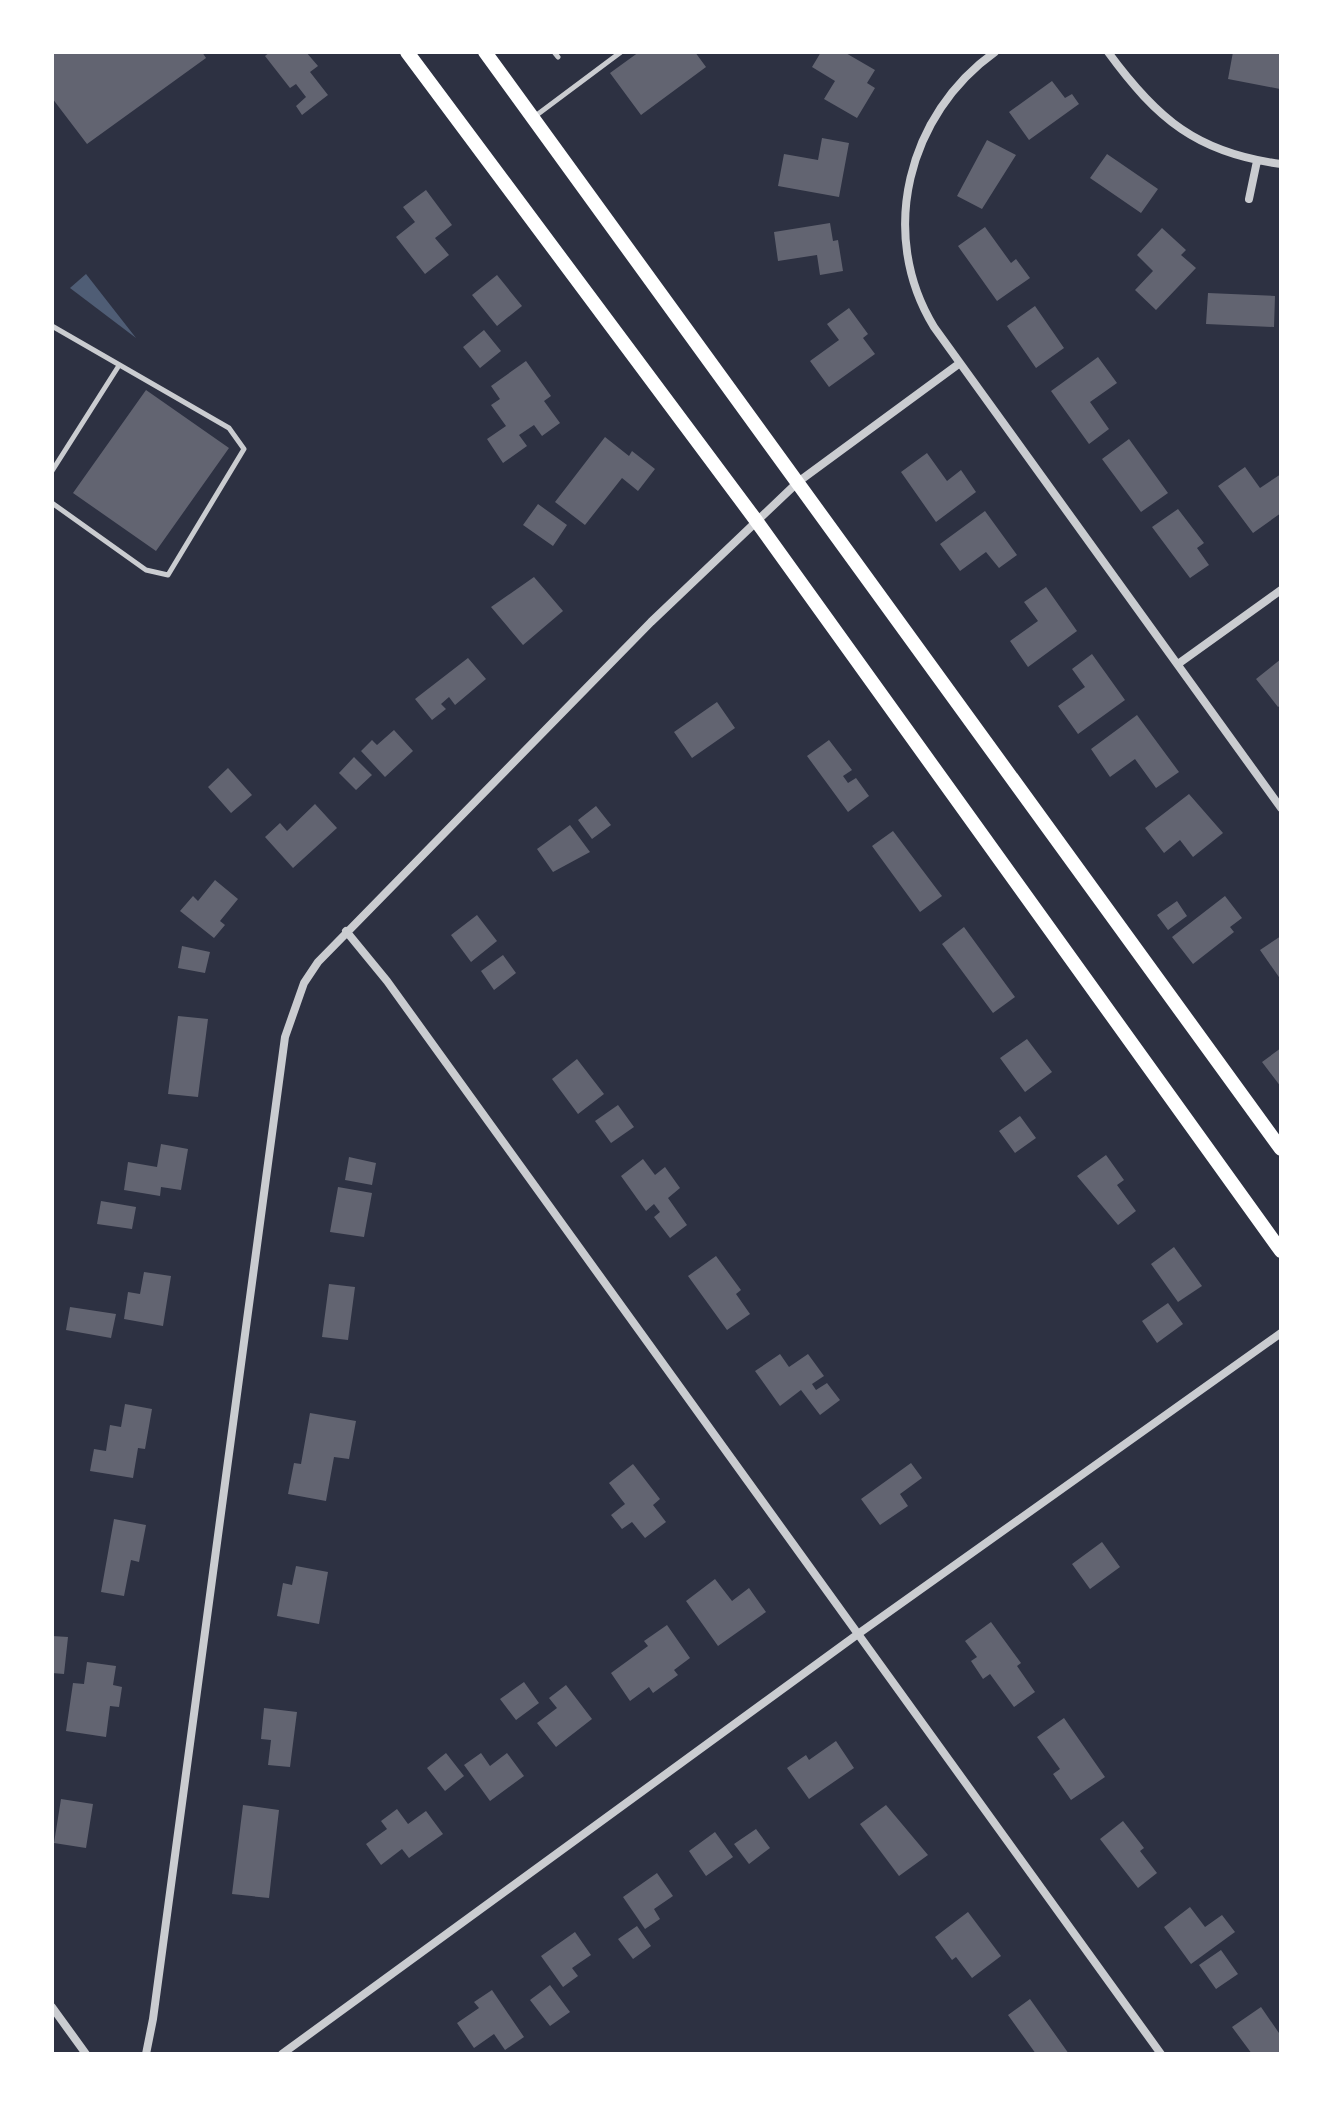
<svg xmlns="http://www.w3.org/2000/svg" width="1333" height="2106" font-family="Helvetica,sans-serif">
<rect width="100%" height="100%" fill="#2d3142"/>
<path fill="#4f5d75" d="M86,274L136,338L70,288Z"/>
<path fill="#626471" d="M52,52H202L206,58L87,144L52,98Z
M270,52H306L318,66L310,72L328,95L302,115L296,106L306,97L296,84L290,88L265,56Z
M639,52H695L706,67L641,115L610,73Z
M821,52H844L875,70L867,83L875,88L857,118L824,99L835,81L812,67Z
M1233,52L1281,54L1280,89L1228,79Z
M1052,81L1065,98L1072,94L1079,104L1029,140L1009,112Z
M822,138L849,143L839,197L778,186L784,154L818,160Z
M987,140L1016,155L982,209L957,196Z
M1107,154L1158,189L1141,213L1090,178Z
M426,190L452,225L435,238L449,255L425,274L396,237L415,222L403,207Z
M830,223L833,241L838,240L843,271L820,275L817,255L778,261L774,232Z
M985,227L1011,263L1016,259L1030,278L997,301L958,246Z
M1162,228L1186,250L1181,255L1196,268L1156,310L1135,290L1153,271L1137,255Z
M497,275L522,306L497,326L472,295Z
M1208,293L1275,296L1274,327L1206,324Z
M1035,306L1064,348L1036,368L1007,326Z
M849,308L868,334L863,338L875,354L829,387L810,361L839,340L827,324Z
M484,330L501,351L480,368L463,347Z
M1098,357L1117,383L1090,402L1109,429L1089,444L1051,391Z
M526,361L551,396L544,401L560,423L542,436L534,425L519,435L527,446L503,463L487,439L506,426L491,405L500,399L491,386Z
M146,390L229,448L156,551L73,493Z
M605,437L629,456L632,451L655,469L638,491L622,478L585,525L555,502Z
M1129,439L1168,493L1141,512L1102,459Z
M927,453L947,481L961,470L976,492L936,522L901,472Z
M1245,467L1260,488L1281,474V513L1253,533L1218,486Z
M538,504L567,525L553,546L523,525Z
M1178,509L1204,543L1197,548L1209,565L1190,578L1152,527Z
M985,511L1017,555L999,568L986,552L960,571L940,544Z
M534,577L563,611L523,645L491,607Z
M1046,587L1077,631L1028,667L1010,641L1038,621L1024,602Z
M1092,654L1125,700L1078,734L1058,706L1085,687L1072,669Z
M468,658L486,679L455,705L449,697L441,704L446,709L432,720L415,699Z
M1281,659V705L1278,707L1256,679Z
M717,702L735,728L692,758L674,732Z
M1137,715L1179,772L1156,788L1135,759L1110,777L1091,749Z
M394,730L413,751L385,777L361,751L372,740L377,745Z
M829,740L852,770L843,776L848,783L856,778L869,796L848,812L807,756Z
M354,757L372,775L356,790L339,773Z
M228,768L252,795L231,813L208,787Z
M1189,794L1223,833L1193,857L1180,840L1164,853L1145,828Z
M315,804L337,828L293,868L265,837L280,823L287,831Z
M596,806L611,825L592,839L578,820Z
M570,825L590,852L553,872L537,849Z
M893,831L942,896L920,912L872,846Z
M215,880L238,899L220,921L225,925L214,938L180,911L193,896L198,901Z
M1225,896L1242,918L1230,927L1234,932L1193,964L1172,937Z
M1177,901L1187,916L1168,930L1157,915Z
M477,915L497,941L471,962L451,935Z
M964,927L1015,997L993,1013L942,944Z
M1281,936V980L1260,950Z
M182,946L210,952L205,973L178,968Z
M503,955L516,973L494,990L481,971Z
M178,1016L208,1019L198,1097L168,1094Z
M1027,1039L1052,1072L1025,1092L1000,1058Z
M1281,1048V1087L1262,1062Z
M577,1059L604,1094L578,1114L552,1079Z
M618,1105L634,1127L611,1143L595,1121Z
M1020,1116L1036,1138L1015,1153L999,1131Z
M161,1144L188,1149L181,1190L161,1187L160,1196L124,1190L128,1162L157,1167Z
M1106,1155L1124,1180L1117,1185L1136,1211L1118,1225L1077,1176Z
M349,1157L376,1163L372,1185L345,1180Z
M643,1159L655,1175L665,1167L680,1188L668,1198L687,1225L670,1238L654,1217L660,1212L654,1204L646,1211L621,1176Z
M338,1187L372,1193L364,1237L330,1232Z
M101,1201L136,1207L132,1229L97,1224Z
M1174,1247L1202,1286L1178,1302L1151,1264Z
M716,1256L741,1290L736,1294L750,1314L727,1330L688,1276Z
M144,1272L171,1276L163,1326L124,1319L128,1292L140,1294Z
M329,1284L355,1287L348,1340L322,1337Z
M1168,1303L1183,1324L1157,1343L1142,1321Z
M70,1307L116,1314L111,1338L66,1330Z
M780,1354L789,1367L808,1354L824,1376L812,1384L816,1390L827,1383L840,1400L820,1415L801,1390L780,1406L755,1371Z
M125,1404L152,1409L145,1449L138,1448L133,1478L90,1471L94,1449L106,1451L110,1425L121,1427Z
M310,1413L356,1421L349,1459L334,1457L326,1501L288,1494L294,1463L301,1464Z
M911,1463L922,1478L900,1494L908,1506L880,1525L861,1499Z
M633,1464L660,1499L653,1505L666,1522L645,1538L632,1522L622,1529L611,1515L625,1504L609,1483Z
M114,1519L146,1525L139,1562L131,1560L124,1596L101,1592Z
M1102,1542L1120,1567L1090,1589L1072,1564Z
M296,1566L328,1572L319,1624L277,1616L283,1583L292,1585Z
M715,1579L732,1601L749,1588L766,1612L718,1646L686,1601Z
M991,1622L1021,1663L1017,1666L1035,1692L1014,1707L990,1674L983,1679L971,1661L977,1657L965,1641Z
M667,1625L690,1658L674,1670L678,1675L653,1693L649,1687L630,1701L611,1673L648,1646L644,1641Z
M52,1636L68,1637L64,1674L52,1673Z
M87,1662L116,1666L113,1685L122,1687L119,1707L110,1706L106,1737L66,1731L73,1683L84,1684Z
M524,1682L539,1703L516,1720L500,1699Z
M566,1685L592,1719L556,1747L537,1723L557,1708L549,1698Z
M264,1708L297,1712L290,1767L268,1765L271,1740L261,1739Z
M1064,1718L1105,1777L1071,1800L1053,1774L1060,1769L1037,1737Z
M836,1741L854,1768L809,1799L787,1768L806,1755L809,1760Z
M446,1753L464,1776L445,1791L427,1768Z
M481,1753L490,1766L507,1753L524,1776L490,1801L464,1765Z
M61,1799L93,1804L86,1848L54,1843Z
M243,1805L279,1810L269,1898L232,1894Z
M886,1805L928,1855L899,1876L860,1824Z
M397,1809L408,1824L426,1811L443,1834L409,1858L402,1849L381,1865L366,1844L387,1829L381,1821Z
M1123,1821L1144,1848L1140,1851L1157,1873L1138,1888L1100,1839Z
M756,1829L770,1848L749,1864L734,1844Z
M715,1832L733,1857L706,1876L689,1851Z
M657,1873L673,1896L654,1909L660,1919L645,1929L623,1897Z
M1190,1907L1205,1927L1222,1915L1235,1932L1191,1964L1164,1927Z
M968,1912L1001,1956L972,1978L956,1957L952,1960L935,1937Z
M637,1926L651,1946L633,1959L618,1939Z
M575,1932L591,1955L572,1968L578,1976L563,1987L541,1956Z
M1221,1950L1238,1974L1216,1989L1199,1965Z
M550,1985L570,2012L550,2026L530,2000Z
M492,1990L524,2037L505,2050L494,2034L474,2048L457,2023L479,2008L474,2002Z
M1030,1999L1069,2054H1036L1008,2015Z
M1261,2007L1279,2033L1281,2031V2054H1252L1232,2027Z"/>
<g fill="none" stroke-linecap="round" stroke-linejoin="round">
<path stroke="#caccd0" stroke-width="5" d="M554,52L558,57
M534,117L621,52
M52,326L229,428L244,449L168,575L146,570L52,503
M52,471L118,367"/>
<path stroke="#caccd0" stroke-width="8" d="M995,52C908,114 877,234 934,327L1281,808
M1108,52C1157,119 1197,153 1281,164
M1249,199L1257,161
M1178,664L1281,590
M346,931L387,981L1161,2054
M52,2007L86,2054
M146,2054L153,2019L285,1037L304,983L318,962L651,622L798,482L960,363
M282,2054L858,1634L1281,1333"/>
<path stroke="#fff" stroke-width="14" d="M407,52L755,519L1281,1251
M485,52L1281,1149"/>
</g>
<rect width="1333" height="2106" fill="none" stroke="#ffffff" stroke-width="108"/>
</svg>
